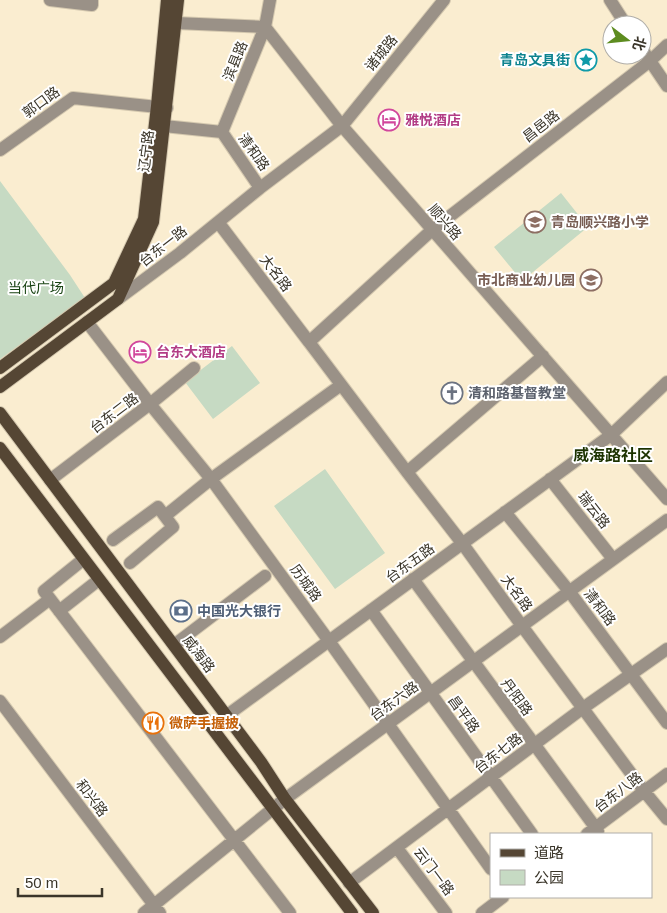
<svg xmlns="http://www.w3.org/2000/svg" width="667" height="913" font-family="Arial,'Noto Sans SC',sans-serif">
<rect width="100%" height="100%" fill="#faedd0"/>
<path fill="#c6dac3" d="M0,181L70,275L85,298L0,359Z
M561,193L588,227L522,281L494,247Z
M232,346L260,383L213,419L185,382Z
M325,469L385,553L335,589L274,506Z"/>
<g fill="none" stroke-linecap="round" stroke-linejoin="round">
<g stroke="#d4c8af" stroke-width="14">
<path id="minor" d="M50,0L92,5V0
M610,0L626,25
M176,23L265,27L342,126L667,499
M667,45L650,61L432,230L309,342L407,472L462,543L522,626L644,791L667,819
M642,49L667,86
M164,126L222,132L260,188
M222,132L265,27L270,0
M0,150L73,98L167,108
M218,222L309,342
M118,299L180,253L260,188L342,126L444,0
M87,322L150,404L211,479L329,641L491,869
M407,472L543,356
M550,479L613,559
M50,480L150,404L194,368
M505,512L569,591L667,723
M165,516L211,479L341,385
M113,540L158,507L173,527L130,563
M80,562L44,591L290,913
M413,579L598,831
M371,610L532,834
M59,611L96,582
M0,637L50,599
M174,645L265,576
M0,701L160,913
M226,716L611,435L667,382
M587,834L667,774
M397,848L446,913
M349,883L583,708L667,649
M144,913L285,799L667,520
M482,913L503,897"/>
</g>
<g stroke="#d4c8af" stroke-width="14">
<path id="major" d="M0,368L114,283L144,219L157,106L167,0
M0,387L118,299L153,222L178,0
M0,413L261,762L285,799L373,913
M0,448L352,913"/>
</g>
<use href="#minor" stroke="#9a9187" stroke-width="12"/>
<use href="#major" stroke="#554634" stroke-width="12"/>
</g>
<defs>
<g id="sight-ring" transform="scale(1.125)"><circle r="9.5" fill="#fff" stroke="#0f9aa8" stroke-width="1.5"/><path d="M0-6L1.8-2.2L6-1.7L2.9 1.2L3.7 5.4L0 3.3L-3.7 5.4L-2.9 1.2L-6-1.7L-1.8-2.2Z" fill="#0f9aa8"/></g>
<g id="hotel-ring" transform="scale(1.125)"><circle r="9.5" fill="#fff" stroke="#d1479c" stroke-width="1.5"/><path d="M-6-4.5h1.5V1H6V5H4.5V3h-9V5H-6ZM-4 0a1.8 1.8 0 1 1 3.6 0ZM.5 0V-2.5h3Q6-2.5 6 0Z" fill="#d1479c"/></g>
<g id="school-ring" transform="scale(1.125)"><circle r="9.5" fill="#fff" stroke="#8d6e63" stroke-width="1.5"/><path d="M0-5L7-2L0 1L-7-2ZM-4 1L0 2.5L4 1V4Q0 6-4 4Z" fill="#8d6e63"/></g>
<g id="church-ring" transform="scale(1.125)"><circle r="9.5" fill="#fff" stroke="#6b7280" stroke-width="1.5"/><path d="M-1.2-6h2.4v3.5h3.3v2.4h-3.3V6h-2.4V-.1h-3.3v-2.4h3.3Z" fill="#6b7280"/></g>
<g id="bank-ring" transform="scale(1.125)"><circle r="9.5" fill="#fff" stroke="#5c6f8a" stroke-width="1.5"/><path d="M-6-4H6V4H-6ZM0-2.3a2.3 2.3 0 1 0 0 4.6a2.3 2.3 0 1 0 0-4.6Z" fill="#5c6f8a"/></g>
<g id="restaurant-ring" transform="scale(1.125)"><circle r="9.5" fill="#fff" stroke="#e8710a" stroke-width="1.5"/><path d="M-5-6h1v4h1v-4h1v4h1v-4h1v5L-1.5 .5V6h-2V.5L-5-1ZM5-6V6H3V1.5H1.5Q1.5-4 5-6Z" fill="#e8710a"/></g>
</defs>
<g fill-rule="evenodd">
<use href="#sight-ring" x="586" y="60"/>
<use href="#hotel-ring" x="389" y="120"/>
<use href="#school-ring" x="535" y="222"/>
<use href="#school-ring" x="591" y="280"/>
<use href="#hotel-ring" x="140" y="352"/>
<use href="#church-ring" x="452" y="393"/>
<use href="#bank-ring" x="181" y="611"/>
<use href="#restaurant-ring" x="153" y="723"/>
</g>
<g text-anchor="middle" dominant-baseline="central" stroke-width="4" stroke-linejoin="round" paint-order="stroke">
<g font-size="14" fill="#3a3529" stroke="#fff">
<text transform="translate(381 53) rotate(-51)">诸城路</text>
<text transform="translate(235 61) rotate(-68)">滨县路</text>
<text transform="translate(41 102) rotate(-36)">郭口路</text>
<text transform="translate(541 126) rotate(-38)">昌邑路</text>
<text transform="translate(146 151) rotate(-83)">辽宁路</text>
<text transform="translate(254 152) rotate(55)">清和路</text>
<text transform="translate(445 222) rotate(49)">顺兴路</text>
<text transform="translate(163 246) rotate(-38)">台东一路</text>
<text transform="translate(276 273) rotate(53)">大名路</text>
<text transform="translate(114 413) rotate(-37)">台东二路</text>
<text transform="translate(594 510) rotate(52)">瑞云路</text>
<text transform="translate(410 563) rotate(-36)">台东五路</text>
<text transform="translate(306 583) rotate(54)">历城路</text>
<text transform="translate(517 593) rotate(54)">大名路</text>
<text transform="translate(600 607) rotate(53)">清和路</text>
<text transform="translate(199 654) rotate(53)">威海路</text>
<text transform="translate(517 697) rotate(54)">丹阳路</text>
<text transform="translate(394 701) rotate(-36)">台东六路</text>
<text transform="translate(464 714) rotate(54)">昌平路</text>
<text transform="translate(498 753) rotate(-37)">台东七路</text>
<text transform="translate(618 792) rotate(-37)">台东八路</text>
<text transform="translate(92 798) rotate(53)">和兴路</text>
<text transform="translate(434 871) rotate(53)">云门一路</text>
</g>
<g font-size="14" font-weight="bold" fill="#0d838f" stroke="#fff" text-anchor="end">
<text x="570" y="60">青岛文具街</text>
</g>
<g font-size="14" font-weight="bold" fill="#b23c85" stroke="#fff" text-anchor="start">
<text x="405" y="120">雅悦酒店</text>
<text x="156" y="352">台东大酒店</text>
</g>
<g font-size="14" font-weight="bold" fill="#785e54" stroke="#fff" text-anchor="start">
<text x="551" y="222">青岛顺兴路小学</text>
<text x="575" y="280" text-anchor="end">市北商业幼儿园</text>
</g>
<g font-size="14" fill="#184313" stroke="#fff">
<text x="36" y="288">当代广场</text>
</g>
<g font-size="14" font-weight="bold" fill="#5b616d" stroke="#fff" text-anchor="start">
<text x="468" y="393">清和路基督教堂</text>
</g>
<g font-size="14" font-weight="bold" fill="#4e5e75" stroke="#fff" text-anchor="start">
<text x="197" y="611">中国光大银行</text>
</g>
<g font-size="14" font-weight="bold" fill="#c56008" stroke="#fff" text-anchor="start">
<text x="169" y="723">微萨手握披</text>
</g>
<g font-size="16" font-weight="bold" fill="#1c3200" stroke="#fff">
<text x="613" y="455">威海路社区</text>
</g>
</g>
<rect x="490" y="833" width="162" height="65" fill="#ffffff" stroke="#b0aea9"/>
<rect x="500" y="849" width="25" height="8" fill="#554634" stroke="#b0aea9"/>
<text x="534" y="858" font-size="15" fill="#3a3529">道路</text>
<rect x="500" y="870" width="25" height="15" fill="#c6dac3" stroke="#b0aea9"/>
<text x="534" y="883" font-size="15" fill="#3a3529">公园</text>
<g transform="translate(627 40) rotate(106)"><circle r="24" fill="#ffffff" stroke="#b0aea9"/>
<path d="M0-4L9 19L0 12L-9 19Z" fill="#5d8c20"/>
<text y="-8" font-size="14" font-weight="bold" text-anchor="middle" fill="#3a3529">北</text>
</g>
<path d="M18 888v8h84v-8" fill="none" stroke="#3a3529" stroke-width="2.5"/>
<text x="25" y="888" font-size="15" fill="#3a3529" stroke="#ffffff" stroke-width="4" paint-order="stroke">50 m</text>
</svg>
